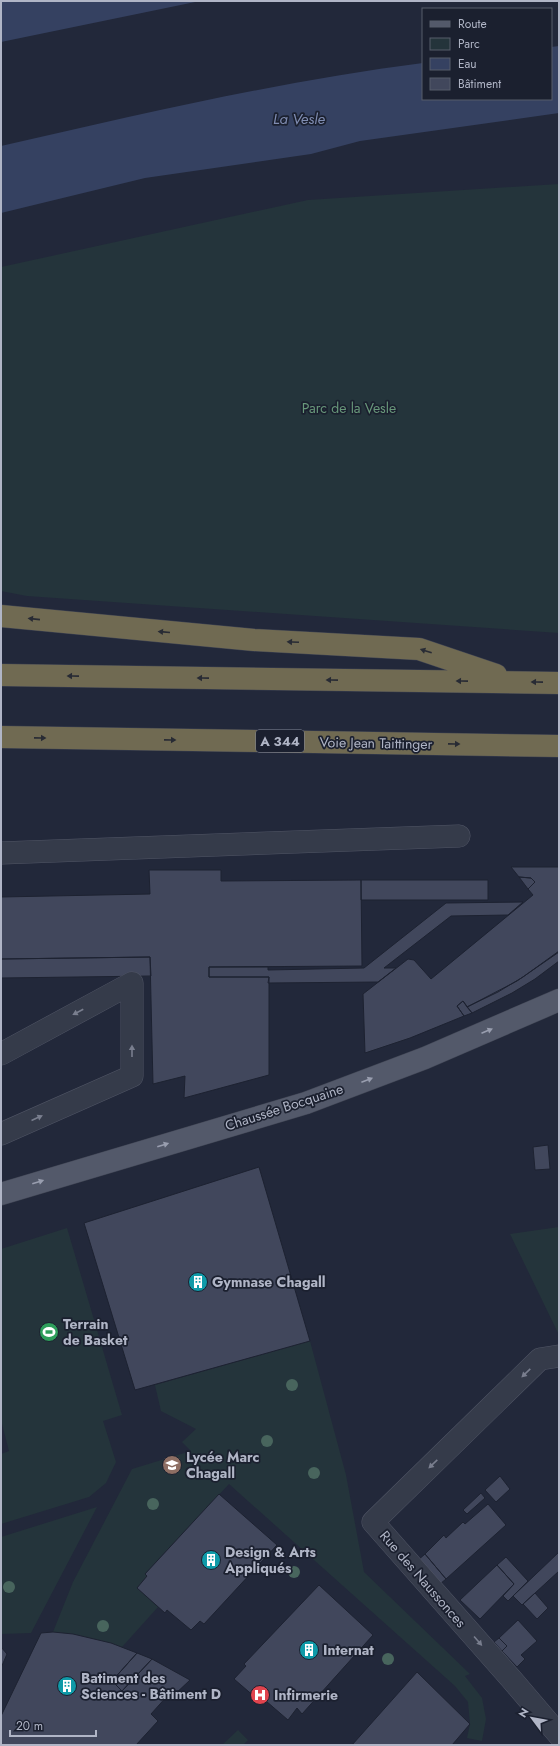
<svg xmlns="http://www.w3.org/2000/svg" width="560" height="1746" font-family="Jost,sans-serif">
<rect width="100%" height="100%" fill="#22283a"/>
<path fill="#24343b" d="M559,184V633L27,596L1,591V267L308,200Z
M559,1227V1335L510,1234Z
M67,1228L122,1415L103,1421L116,1462L106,1483L89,1497L1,1524V1454L9,1451L1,1420V1249Z
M310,1341L346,1475L364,1572L470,1674L465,1676L482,1698L486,1719L482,1741L467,1738L470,1724L468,1702L455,1686L229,1484L145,1574L147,1576L137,1588L158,1607L122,1647L73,1634L53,1632L73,1582L132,1469L191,1451L182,1442L196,1429L161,1411L155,1385Z
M97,1507L31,1633L1,1634V1537Z
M238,1730L248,1740L243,1745H222Z"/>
<path fill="#354161" d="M1,1H200L1,42Z
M559,46V113L360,141L311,154L145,178L1,213V146C141,114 281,81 423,63V99H551V47Z"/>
<path fill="#41475c" stroke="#1d2231" d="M511,867H559V951L523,977L498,992L467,1007L463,1001L457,1006L464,1016L410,1038L365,1053L363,994L408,959L414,960L431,979L533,895L528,889L535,882L531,878L519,877Z
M149,870H221V881L361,880L362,966L209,967V977H269V1075L184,1098L185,1076L153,1084L150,957L1,959V897L150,894Z
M519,877L531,878L535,882L528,889Z
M361,880H488V900H361Z
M523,902L508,915L451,916L384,968H396L378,982L268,983L269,977H209V967H268V970L364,968L446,903Z
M559,952V961L535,979L512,993L472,1013L467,1007L517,981Z
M150,957L151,976L1,978V959Z
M463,1001L472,1013L464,1016L457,1006Z
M548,1145L550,1169L535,1170L533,1147Z
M259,1167L310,1341L135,1390L84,1223Z
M500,1476L510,1489L496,1502L485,1490Z
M481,1493L485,1498L467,1514L463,1510Z
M219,1494L277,1545L204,1624L200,1621L191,1630L167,1610L165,1613L137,1588L147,1576L145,1574Z
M488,1504L506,1525L446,1579L425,1554L444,1535L446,1538L463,1522L465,1524Z
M559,1552V1571L522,1605L513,1596Z
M425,1554L446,1579L440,1584L417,1561Z
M506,1557L528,1581L508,1601L503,1596L514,1584L497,1565Z
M497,1565L514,1584L480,1619L460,1600Z
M319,1585L373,1635L302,1714L297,1708L288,1720L266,1701L263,1704L234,1679L246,1666L244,1664Z
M535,1593L548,1608L537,1619L523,1604Z
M518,1620L537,1641L521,1655L525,1659L517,1667L502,1651L507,1646L499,1638Z
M53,1632L73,1634L111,1643L137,1653L112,1681L122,1691L152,1659L190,1680L172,1697L169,1694L151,1714L158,1721L136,1745H1V1716L41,1633Z
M499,1638L507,1646L502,1651L494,1642Z
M1,1647L7,1654L1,1668Z
M137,1653L152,1659L122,1691L112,1681Z
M417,1672L470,1724L452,1745H352Z"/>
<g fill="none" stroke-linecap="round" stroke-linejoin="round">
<g stroke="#505565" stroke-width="23">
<path id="minor" d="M1,853L459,836
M1,1054L132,983V1076L1,1134
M559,1356L540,1359L373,1522L513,1681L559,1735"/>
</g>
<g stroke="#3f4453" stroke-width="23">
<path id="major" d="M1,1194L306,1103L425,1058L559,1000"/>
</g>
<g stroke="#3d4252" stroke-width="23">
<path id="highway" d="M1,616L254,640L419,649L496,675
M1,675L559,683
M1,737L559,746"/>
</g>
<use href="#minor" stroke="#353b4a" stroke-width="22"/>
<use href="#major" stroke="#53596a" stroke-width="22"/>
<use href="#highway" stroke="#706a52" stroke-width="22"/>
</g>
<g fill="#48655d">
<circle cx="292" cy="1385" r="6"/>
<circle cx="267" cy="1441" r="6"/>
<circle cx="314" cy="1473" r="6"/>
<circle cx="153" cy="1504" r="6"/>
<circle cx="294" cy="1572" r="6"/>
<circle cx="9" cy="1587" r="6"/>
<circle cx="103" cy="1626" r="6"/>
<circle cx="388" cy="1659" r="6"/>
</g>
<defs><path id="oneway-solid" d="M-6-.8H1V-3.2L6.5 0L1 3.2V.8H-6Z"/></defs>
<g fill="#282b34">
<use href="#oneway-solid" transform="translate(34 619) rotate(-174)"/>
<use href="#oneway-solid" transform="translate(164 632) rotate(-175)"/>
<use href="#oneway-solid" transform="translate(293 642) rotate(-177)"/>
<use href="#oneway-solid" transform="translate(426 651) rotate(-162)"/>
<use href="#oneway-solid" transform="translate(73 676) rotate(-179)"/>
<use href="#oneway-solid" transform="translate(203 678) rotate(-179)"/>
<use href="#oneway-solid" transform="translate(332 680) rotate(-179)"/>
<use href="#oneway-solid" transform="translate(462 681) rotate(-179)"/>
<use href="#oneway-solid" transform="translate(537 682) rotate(-179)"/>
<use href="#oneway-solid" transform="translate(40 738) rotate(1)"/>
<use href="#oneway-solid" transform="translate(170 740) rotate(1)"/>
<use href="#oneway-solid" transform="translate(454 744) rotate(1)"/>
</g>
<g fill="#797e8e">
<use href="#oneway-solid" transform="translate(78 1012) rotate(152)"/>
<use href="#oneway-solid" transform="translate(132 1051) rotate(-90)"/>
<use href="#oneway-solid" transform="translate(37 1118) rotate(-24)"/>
<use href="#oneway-solid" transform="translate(526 1373) rotate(136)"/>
<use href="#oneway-solid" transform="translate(433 1464) rotate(136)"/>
<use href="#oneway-solid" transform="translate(478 1641) rotate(49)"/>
</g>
<g fill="#999eaf">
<use href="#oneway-solid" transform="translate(487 1031) rotate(-23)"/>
<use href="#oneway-solid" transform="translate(367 1080) rotate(-21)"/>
<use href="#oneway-solid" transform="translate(163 1145) rotate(-17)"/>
<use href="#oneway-solid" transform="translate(38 1182) rotate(-17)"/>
</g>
<defs>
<g id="building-disc" transform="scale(1)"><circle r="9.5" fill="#0f9aa8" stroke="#1b202f"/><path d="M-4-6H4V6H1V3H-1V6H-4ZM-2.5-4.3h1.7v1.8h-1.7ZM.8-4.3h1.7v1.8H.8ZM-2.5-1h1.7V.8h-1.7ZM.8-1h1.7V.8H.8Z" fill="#fff"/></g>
<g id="stadium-disc" transform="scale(1)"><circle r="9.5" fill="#2e9e5b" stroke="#1b202f"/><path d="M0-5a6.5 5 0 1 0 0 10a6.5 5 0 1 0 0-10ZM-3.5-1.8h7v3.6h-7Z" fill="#fff"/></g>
<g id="school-disc" transform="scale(1)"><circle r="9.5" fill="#8d6e63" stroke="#1b202f"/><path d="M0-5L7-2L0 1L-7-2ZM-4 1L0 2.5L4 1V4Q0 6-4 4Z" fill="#fff"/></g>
<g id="hospital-disc" transform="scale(1)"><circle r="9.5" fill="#e0444e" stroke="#1b202f"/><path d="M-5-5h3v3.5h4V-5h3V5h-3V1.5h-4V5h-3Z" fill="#fff"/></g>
</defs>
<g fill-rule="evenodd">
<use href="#building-disc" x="198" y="1282"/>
<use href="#stadium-disc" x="49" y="1332"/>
<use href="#school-disc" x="172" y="1465"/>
<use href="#building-disc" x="211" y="1560"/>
<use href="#building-disc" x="309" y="1650"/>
<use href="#building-disc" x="67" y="1686"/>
<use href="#hospital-disc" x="260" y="1695"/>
</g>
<g text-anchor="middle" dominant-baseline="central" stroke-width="3.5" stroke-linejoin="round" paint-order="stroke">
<rect fill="#1b202f" stroke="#838899" stroke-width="1" x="256" y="730" width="48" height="22" rx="3"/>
<g font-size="13" font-weight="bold" fill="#b0b5c6">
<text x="280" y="741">A 344</text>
</g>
<g font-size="14" fill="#68977a" stroke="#1b202f">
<text x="349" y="408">Parc de la Vesle</text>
</g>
<g font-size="14" fill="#b0b5c6" stroke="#1b202f">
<text transform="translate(376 743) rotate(1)">Voie Jean Taittinger</text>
<text transform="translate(284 1107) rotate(-18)">Chaussée Bocquaine</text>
<text transform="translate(423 1579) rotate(49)">Rue des Naussonces</text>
</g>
<g font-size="14" font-weight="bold" fill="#b0b5c6" stroke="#1b202f" text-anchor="start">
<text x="212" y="1282">Gymnase Chagall</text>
<text x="63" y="1324">Terrain<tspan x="63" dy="16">de Basket</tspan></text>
<text x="186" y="1457">Lycée Marc<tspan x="186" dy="16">Chagall</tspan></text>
<text x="225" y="1552">Design &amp; Arts<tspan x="225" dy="16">Appliqués</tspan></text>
<text x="323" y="1650">Internat</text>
<text x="81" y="1678">Batiment des<tspan x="81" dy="16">Sciences - Bâtiment D</tspan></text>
<text x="274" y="1695">Infirmerie</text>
</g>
<g font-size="15" font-style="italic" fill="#808db2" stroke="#1b202f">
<text x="299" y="119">La Vesle</text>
</g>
</g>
<rect width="560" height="1746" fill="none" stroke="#b0b5c6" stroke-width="4"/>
<rect x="422" y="8" width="130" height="92" fill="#1b202f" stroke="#575c6b"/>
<rect x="430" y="21" width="20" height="6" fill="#53596a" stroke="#575c6b"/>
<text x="458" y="28" font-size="12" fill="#b0b5c6">Route</text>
<rect x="430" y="38" width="20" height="12" fill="#24343b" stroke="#575c6b"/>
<text x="458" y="48" font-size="12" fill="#b0b5c6">Parc</text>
<rect x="430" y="58" width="20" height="12" fill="#354161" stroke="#575c6b"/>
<text x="458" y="68" font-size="12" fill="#b0b5c6">Eau</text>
<rect x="430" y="78" width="20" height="12" fill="#41475c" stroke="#575c6b"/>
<text x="458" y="88" font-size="12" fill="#b0b5c6">Bâtiment</text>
<g transform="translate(532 1718) rotate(302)" stroke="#1b202f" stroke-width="3" paint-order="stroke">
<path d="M0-3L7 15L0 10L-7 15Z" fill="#b0b5c6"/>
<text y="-6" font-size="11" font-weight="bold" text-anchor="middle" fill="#b0b5c6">N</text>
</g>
<path d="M10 1730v6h86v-6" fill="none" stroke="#b0b5c6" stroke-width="2"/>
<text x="16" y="1730" font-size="12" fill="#b0b5c6" stroke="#1b202f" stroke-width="3" paint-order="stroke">20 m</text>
</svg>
